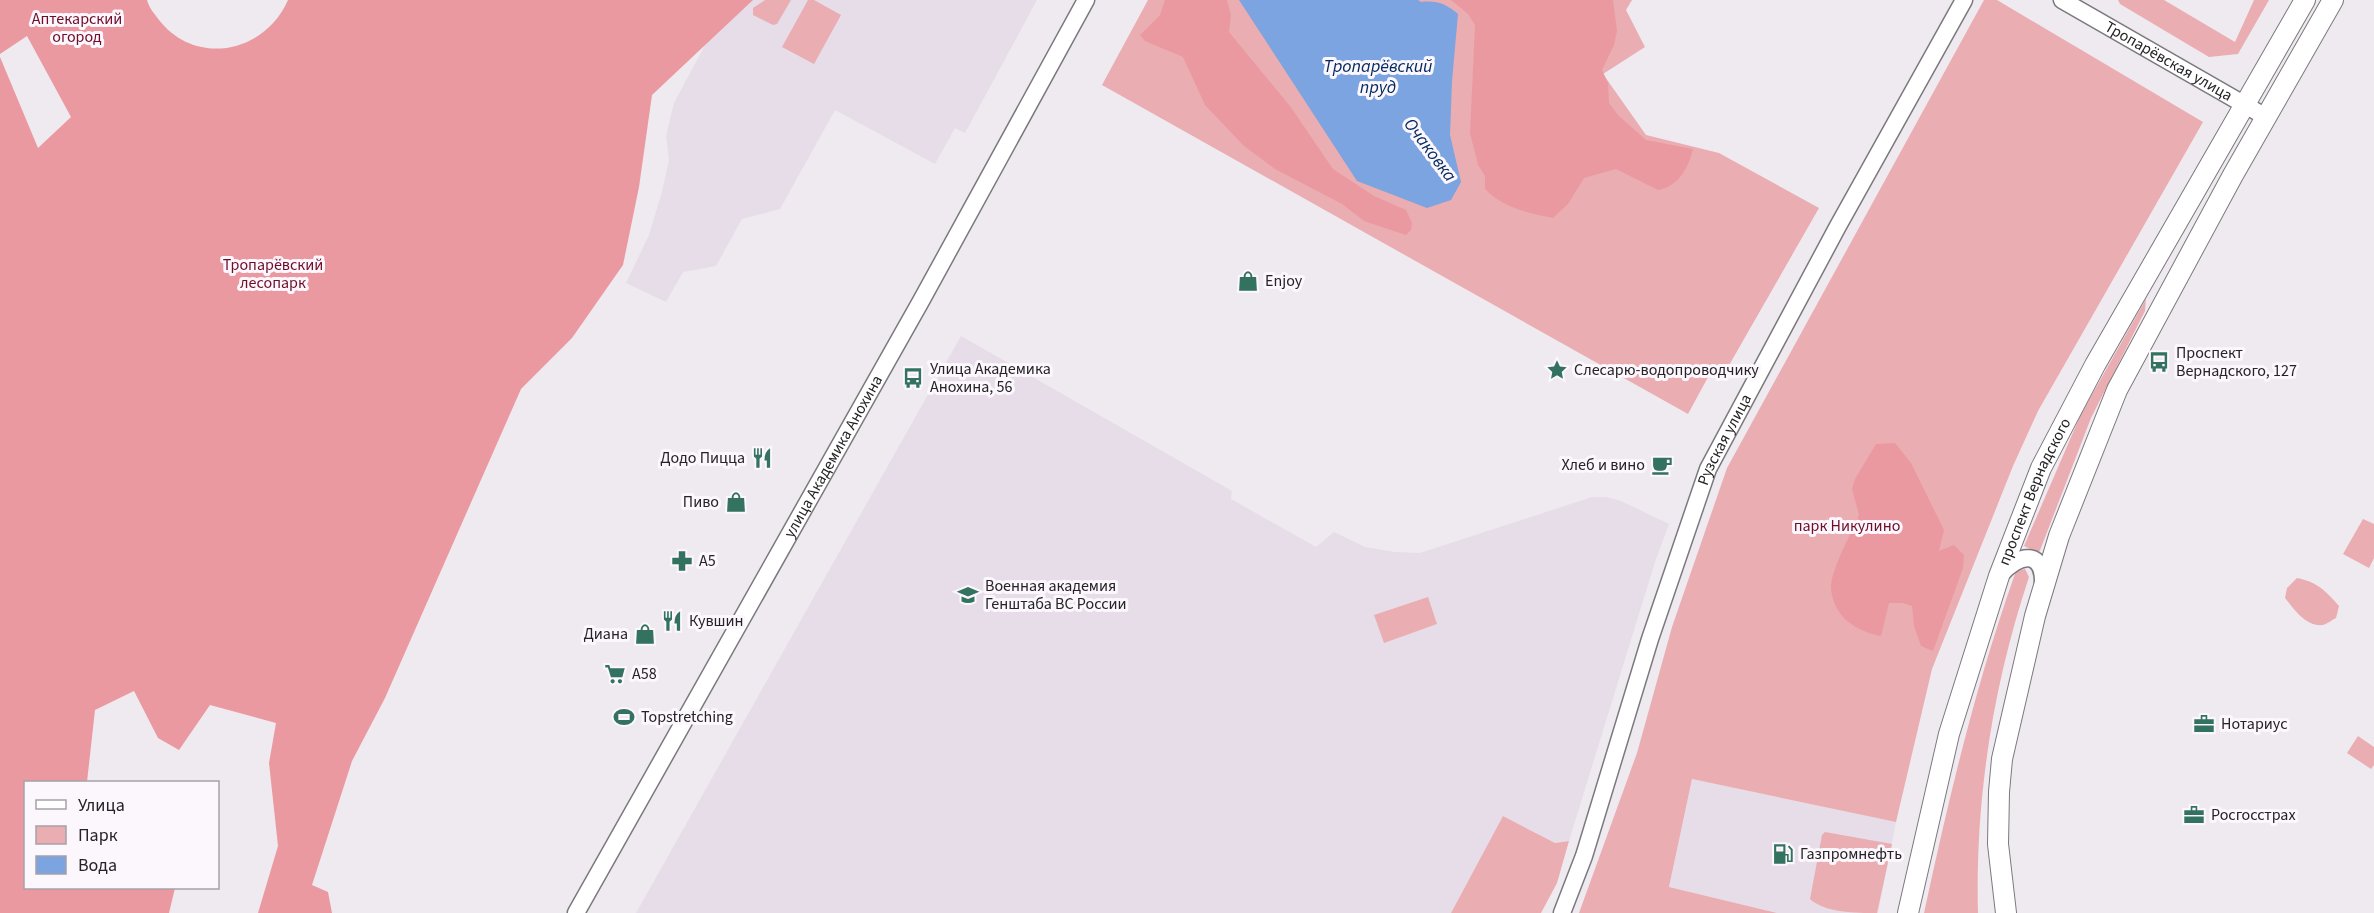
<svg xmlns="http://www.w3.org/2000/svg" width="2374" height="913" font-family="'Source Sans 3',sans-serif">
<rect width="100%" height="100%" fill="#eeeaf0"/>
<path fill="#e6dde9" d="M740,0H1037L965,133L955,128L935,164L835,110L780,209L742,219L716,266L683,272L666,302L626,283L649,235L662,192L669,160L666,136L674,103L705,45Z
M961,336L1232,491L1231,499L1316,547L1334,532L1365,547L1395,552L1420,553L1592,497H1607L1621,501L1669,524L1655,562L1569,841L1555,843L1503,816L1451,913H636Z
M1692,779L1896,822L1878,913H1777L1669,887Z"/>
<path fill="#eaadb2" d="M765,0H791L777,24L773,25L753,15V8Z
M808,0H814L841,15L814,64L782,47Z
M1148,0H1632L1626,10L1645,47L1603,74L1646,135L1719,153L1819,208L1724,374L1713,368L1688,414L1102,85Z
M1984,0H1997L2203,122L2038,411L2013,466L1932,669L1896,822L1692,779L1669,887L1777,913H1579L1637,753L1672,627L1727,468Z
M2118,0H2164L2235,42L2254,0H2269L2238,54L2209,57L2120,4Z
M2146,299L2145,311L2091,418L2039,553L2024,546L2081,414Z
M2363,519L2374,524V558L2369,568L2343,554Z
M2025,569L2029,577C1993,685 1975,799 1978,913H1924C1949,797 1976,683 2016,571Z
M2297,578C2317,582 2325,590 2339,606L2336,618C2332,620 2327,624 2323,625C2306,627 2294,609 2285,598L2287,588Z
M1428,597L1437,624L1384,643L1374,615Z
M2358,736L2374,747V765L2371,769L2347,753Z
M1503,816L1555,843L1569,841L1557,883L1541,913H1451Z
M1825,832L1892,844L1877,913C1856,913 1825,913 1810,899L1822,835Z"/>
<path fill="#eb99a0" d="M0,0H147C149,8 154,13 159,20C196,67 265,53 288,0H753L652,95L639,187L623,265L572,338L521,389L385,698L352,761L312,885L328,892L332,913H258L278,846L269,763L276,723L210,705L179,750L158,738L134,691L95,710L87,782H26V888H175L169,913H0V57L38,148L71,117L27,36L0,54Z
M1165,0H1227L1231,15L1229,32L1290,106L1333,169L1374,196L1406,210L1412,223L1411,230L1406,235L1364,221L1342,204L1275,169L1244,146L1205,105L1183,57L1145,41L1140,35L1160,15Z
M1451,0H1613L1617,31L1614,45L1602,70L1608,83L1609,103L1618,115L1646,140L1693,149C1689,167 1678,187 1658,190L1616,169L1584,178L1568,204L1553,218C1529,213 1503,208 1485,189V176L1478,165L1470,133L1475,25L1468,14Z
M1895,443L1911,463L1944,530L1939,551L1954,545L1964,555L1963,568L1933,651L1921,646L1914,626L1912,606L1903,603H1889L1881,636C1855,631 1834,617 1831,589C1830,571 1852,532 1859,515L1852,489L1855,479L1876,444Z"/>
<path fill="#7ba4e0" d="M1239,0H1418L1421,2C1437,0 1446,4 1458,14L1452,81L1450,135L1461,182L1451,200L1427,208L1357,181Z"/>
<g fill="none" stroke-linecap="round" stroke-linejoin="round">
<g stroke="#7c797e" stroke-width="19">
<g id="secondary">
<path id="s1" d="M2062,0L2266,117"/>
<path d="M2000,575C2019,553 2044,549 2043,585"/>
<path id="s2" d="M576,913L921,301L1086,0"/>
<path id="s3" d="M1562,913L1584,856L1650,639L1708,469L1838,226L1964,0"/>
</g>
</g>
<g stroke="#7c797e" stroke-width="22">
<g id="primary">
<path id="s4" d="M1908,913L1949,734L1999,576L2041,468L2095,365L2305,0"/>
<path d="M2006,913L1998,844L1999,792L2002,759L2035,616L2059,536L2117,390L2233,175L2333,0"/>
</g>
</g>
<use href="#secondary" stroke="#fff" stroke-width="16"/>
<use href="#primary" stroke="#fff" stroke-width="20"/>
</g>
<defs>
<g id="shop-bare" transform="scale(1.62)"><path d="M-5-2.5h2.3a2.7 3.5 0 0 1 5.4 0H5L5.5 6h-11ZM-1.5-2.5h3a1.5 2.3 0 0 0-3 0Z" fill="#33725f" stroke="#fbf7fd" stroke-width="2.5" paint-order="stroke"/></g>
<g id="bus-bare" transform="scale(1.62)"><path d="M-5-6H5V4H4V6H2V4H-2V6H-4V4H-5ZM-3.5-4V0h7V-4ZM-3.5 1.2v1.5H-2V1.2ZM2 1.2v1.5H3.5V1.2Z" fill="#33725f" stroke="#fbf7fd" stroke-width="2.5" paint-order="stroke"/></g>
<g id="sight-bare" transform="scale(1.62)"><path d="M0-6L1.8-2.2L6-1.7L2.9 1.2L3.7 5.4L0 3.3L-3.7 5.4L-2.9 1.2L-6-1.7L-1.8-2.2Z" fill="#33725f" stroke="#fbf7fd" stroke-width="2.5" paint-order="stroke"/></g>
<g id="restaurant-bare" transform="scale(1.62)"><path d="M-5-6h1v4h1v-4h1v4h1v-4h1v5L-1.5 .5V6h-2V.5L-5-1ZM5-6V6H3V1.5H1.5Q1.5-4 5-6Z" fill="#33725f" stroke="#fbf7fd" stroke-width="2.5" paint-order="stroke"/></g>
<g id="cafe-bare" transform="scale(1.62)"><path d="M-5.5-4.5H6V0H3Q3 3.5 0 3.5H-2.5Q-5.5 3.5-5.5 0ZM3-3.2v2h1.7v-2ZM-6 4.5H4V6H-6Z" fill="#33725f" stroke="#fbf7fd" stroke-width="2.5" paint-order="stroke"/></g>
<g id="pharmacy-bare" transform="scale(1.62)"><path d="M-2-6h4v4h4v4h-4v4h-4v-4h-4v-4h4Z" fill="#33725f" stroke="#fbf7fd" stroke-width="2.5" paint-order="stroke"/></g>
<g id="university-bare" transform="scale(1.62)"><path d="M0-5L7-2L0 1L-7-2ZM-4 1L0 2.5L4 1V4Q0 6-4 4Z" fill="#33725f" stroke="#fbf7fd" stroke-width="2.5" paint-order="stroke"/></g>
<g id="supermarket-bare" transform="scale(1.62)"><path d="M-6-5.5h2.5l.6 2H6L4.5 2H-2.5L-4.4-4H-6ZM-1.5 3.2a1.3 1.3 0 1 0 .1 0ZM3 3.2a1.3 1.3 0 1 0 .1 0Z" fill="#33725f" stroke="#fbf7fd" stroke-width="2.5" paint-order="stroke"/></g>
<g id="stadium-bare" transform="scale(1.62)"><path d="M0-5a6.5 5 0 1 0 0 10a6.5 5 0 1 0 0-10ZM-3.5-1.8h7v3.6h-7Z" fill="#33725f" stroke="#fbf7fd" stroke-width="2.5" paint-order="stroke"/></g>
<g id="office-bare" transform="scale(1.62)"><path d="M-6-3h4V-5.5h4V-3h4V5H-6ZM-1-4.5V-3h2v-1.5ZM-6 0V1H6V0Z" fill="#33725f" stroke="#fbf7fd" stroke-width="2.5" paint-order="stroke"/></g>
<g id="fuel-bare" transform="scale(1.62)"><path d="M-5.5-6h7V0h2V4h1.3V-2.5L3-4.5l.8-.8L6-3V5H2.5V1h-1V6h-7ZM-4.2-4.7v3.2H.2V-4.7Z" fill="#33725f" stroke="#fbf7fd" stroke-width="2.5" paint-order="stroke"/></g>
</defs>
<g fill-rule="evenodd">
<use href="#shop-bare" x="1248" y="281"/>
<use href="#bus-bare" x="2159" y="362"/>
<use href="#sight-bare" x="1557" y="370"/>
<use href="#bus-bare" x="913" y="378"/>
<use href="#restaurant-bare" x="762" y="458"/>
<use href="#cafe-bare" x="1662" y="465"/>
<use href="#shop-bare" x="736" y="502"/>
<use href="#pharmacy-bare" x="682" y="561"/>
<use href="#university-bare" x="968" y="595"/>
<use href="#restaurant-bare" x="672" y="621"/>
<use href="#shop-bare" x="645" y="634"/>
<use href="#supermarket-bare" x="615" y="674"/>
<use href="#stadium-bare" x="624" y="717"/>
<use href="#office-bare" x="2204" y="724"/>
<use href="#office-bare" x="2194" y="815"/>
<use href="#fuel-bare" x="1783" y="854"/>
</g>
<g text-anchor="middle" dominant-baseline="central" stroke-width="6" stroke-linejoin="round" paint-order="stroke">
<g font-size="16" fill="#6f0d26" stroke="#fbf7fd">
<text x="77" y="19">Аптекарский<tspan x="77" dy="18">огород</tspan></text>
<text x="273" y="265">Тропарёвский<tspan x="273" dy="18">лесопарк</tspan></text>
<text x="1847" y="526">парк Никулино</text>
</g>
<g font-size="16" fill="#252325" stroke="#fbf7fd">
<text stroke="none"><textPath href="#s1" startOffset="123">Тропарёвская улица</textPath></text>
<text stroke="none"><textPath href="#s3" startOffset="501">Рузская улица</textPath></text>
<text stroke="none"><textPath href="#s2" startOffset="524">улица Академика Анохина</textPath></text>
<text stroke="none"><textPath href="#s4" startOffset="441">проспект Вернадского</textPath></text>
</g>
<g font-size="16" fill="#252325" stroke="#fbf7fd" text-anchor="start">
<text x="1265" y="281">Enjoy</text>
<text x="2176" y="353">Проспект<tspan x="2176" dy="18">Вернадского, 127</tspan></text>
<text x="930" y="369">Улица Академика<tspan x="930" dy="18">Анохина, 56</tspan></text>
<text x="1574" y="370">Слесарю-водопроводчику</text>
<text x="745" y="458" text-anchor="end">Додо Пицца</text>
<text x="1645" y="465" text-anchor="end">Хлеб и вино</text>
<text x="719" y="502" text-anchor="end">Пиво</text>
<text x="699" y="561">А5</text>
<text x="985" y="586">Военная академия<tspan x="985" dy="18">Генштаба ВС России</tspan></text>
<text x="689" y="621">Кувшин</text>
<text x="628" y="634" text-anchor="end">Диана</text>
<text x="632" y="674">А58</text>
<text x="641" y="717">Topstretching</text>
<text x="2221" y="724">Нотариус</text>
<text x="2211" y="815">Росгосстрах</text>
<text x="1800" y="854">Газпромнефть</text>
</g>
<g font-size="18" font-style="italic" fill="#052c61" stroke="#fbf7fd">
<text x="1378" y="66">Тропарёвский<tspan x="1378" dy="21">пруд</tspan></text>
<text transform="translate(1430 150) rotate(53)">Очаковка</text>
</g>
</g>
<rect x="24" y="781" width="195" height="108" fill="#fbf7fd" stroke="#a5a2a7" stroke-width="1.5"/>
<rect x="36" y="800" width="30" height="9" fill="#ffffff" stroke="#a5a2a7" stroke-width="1.5"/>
<text x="78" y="811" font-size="18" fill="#252325">Улица</text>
<rect x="36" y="826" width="30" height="18" fill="#eaadb2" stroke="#a5a2a7" stroke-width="1.5"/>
<text x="78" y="841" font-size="18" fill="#252325">Парк</text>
<rect x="36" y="856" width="30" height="18" fill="#7ba4e0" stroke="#a5a2a7" stroke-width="1.5"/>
<text x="78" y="871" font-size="18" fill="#252325">Вода</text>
</svg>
